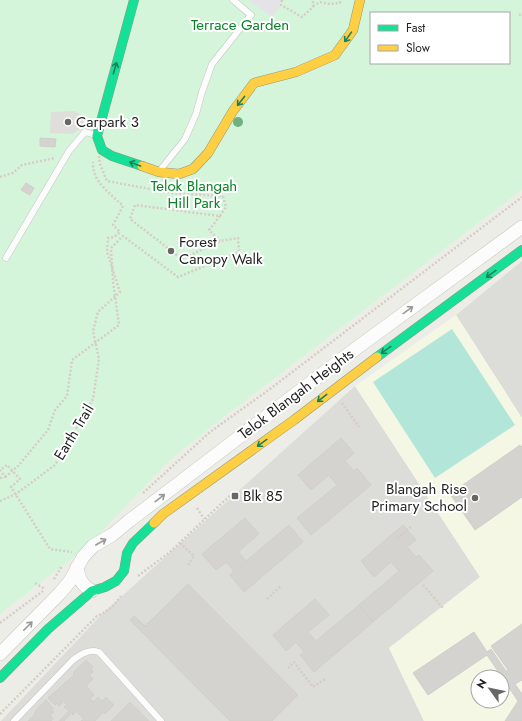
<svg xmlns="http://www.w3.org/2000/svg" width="522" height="721" font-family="Jost,sans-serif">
<rect width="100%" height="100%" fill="#edede8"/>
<path fill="#dcdcd9" d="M522,261V418L456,315Z
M355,386L480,577L389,648L424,721H1L101,615Z"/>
<path fill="#f4f7e4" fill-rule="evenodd" d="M456,315L522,418V721H424L389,648L480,577L355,386ZM478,677H502V701H478Z"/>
<path fill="#d5f5db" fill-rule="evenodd" d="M0,0H522V190L221,419L170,460L88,546L0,614ZM371,13H509V63H371Z"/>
<path fill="#b2e6d9" d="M452,329L515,425L435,478L373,382Z"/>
<path fill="#dededb" d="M74,111L88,118L84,127L72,134L50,133L51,112Z"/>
<path fill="#e4e3e7" d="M248,0H282L281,5L272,17Z"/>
<path fill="#d4d3cf" stroke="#d0cfc9" d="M40,138L56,139L55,147L40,146Z
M26,183L34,188L30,195L21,190Z
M341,438L354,453L345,461L354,471L357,468L371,485L311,535L297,518L337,485L329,475L311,490L298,475Z
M520,445L522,447V497L475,530L450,494Z
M245,518L259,534L238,552L246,561L289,525L303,542L244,592L230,575L234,571L226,562L216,570L202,554Z
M403,525L416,540L407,547L416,557L419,555L433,571L373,622L359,605L399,571L391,562L374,577L361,561Z
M188,584L298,695L272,721H230L130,620L134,616L145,626Z
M315,599L329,615L308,632L316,641L359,605L373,622L314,672L300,655L304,652L296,642L286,651L273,635Z
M522,624V680L515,684L522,694V721H505L518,701L487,655L428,695L413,673L474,632L487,652L491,649L506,671L508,670L491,646Z
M86,660L93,667L91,669L93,672L89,675L93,679L86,686L94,695L90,698L93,702L98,697L102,701L106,697L114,705L105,714L103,712L95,721H81L84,719L76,711L73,715L72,713L64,721H59L69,711L64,707L67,705L64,701L59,706L57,703L55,705L48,698L75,674L73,673Z
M46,700L53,708L51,709L54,712L50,715L53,719L51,721H28L35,714L34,713Z
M130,702L149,721H111Z"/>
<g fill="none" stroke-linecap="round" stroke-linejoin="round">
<g stroke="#c6c6c4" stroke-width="7">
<path id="lane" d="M161,169L185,139L196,114L202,92L212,64L251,15L233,0
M6,258L69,151L85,132L95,135
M14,721L73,660C81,654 89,649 99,652L161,721"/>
</g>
<g stroke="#c6c6c4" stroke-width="14">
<path id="street" d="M77,567C79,580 82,585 92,591
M0,654L60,593L70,581L83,557L93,546L112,535L129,521L343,358L522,227"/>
</g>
<g stroke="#92997f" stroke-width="10">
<path id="fast" d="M134,0L97,136L102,150L112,156L142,166
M377,357L522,250
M0,678L48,629L92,591L105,587L116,581L124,571L127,553L133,543L154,523"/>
</g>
<g stroke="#92997f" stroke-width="10">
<path id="slow" d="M142,166L159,172L179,174L193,169L208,153L233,111L254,83L296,72L335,55L353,30L360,0
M154,523L163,514L294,420L377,357"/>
</g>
<path stroke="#d7ccc6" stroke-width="2.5" stroke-dasharray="2 2" stroke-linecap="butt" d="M282,0L281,5L302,17L313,7V0
M313,6L320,2L330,4L340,3V0
M519,15L522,14
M0,177L13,173L22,165L55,158
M220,216L209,230L220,241
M342,403L359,427
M0,478L5,477L0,470L7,465L20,479L11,487L50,549L72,552
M143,493L210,432L270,389L522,197
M0,501L16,494L55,465L93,399L99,359L93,331L98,312L120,292L107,252L108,238L114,237L120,232L113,225L123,206C110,193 92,182 93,162
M197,508L204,519
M397,538L411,527
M180,543L194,556L188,565
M138,576L170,552L222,503L232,494
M54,579L62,566
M35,583L45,589
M423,585L443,608
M267,599L281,586
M0,623L43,591
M288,668L294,662L313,687L325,679
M0,714L97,616C108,611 114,606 121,596"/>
<use href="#lane" stroke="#fcfcfc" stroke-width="6"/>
<use href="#street" stroke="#fcfcfc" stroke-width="13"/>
<use href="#fast" stroke="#16e098" stroke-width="9"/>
<use href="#slow" stroke="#ffcf43" stroke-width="9"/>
<path stroke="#d7ccc6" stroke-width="2.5" stroke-dasharray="2 2" stroke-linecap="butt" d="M5,477L18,466L48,430L55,410L67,396L72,360L119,325L113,282L111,248L123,236L178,277L239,252L238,238L220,241L182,259L130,219L135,205L220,216L226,207L223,196L172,193L107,181L100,164L99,156"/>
</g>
<circle fill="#70b27e" cx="238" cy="122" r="5"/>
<defs><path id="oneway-shaft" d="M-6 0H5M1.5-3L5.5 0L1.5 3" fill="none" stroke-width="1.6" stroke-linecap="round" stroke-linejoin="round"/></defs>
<g stroke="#1a805c">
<use href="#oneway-shaft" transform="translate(348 37) rotate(125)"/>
<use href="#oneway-shaft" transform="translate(115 68) rotate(-74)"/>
<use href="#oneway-shaft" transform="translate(241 101) rotate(128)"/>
<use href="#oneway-shaft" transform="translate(135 164) rotate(-160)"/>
<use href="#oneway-shaft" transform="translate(491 274) rotate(144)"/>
<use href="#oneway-shaft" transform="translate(386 350) rotate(144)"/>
<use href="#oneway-shaft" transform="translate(322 398) rotate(142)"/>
<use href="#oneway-shaft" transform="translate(262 443) rotate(144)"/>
</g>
<g stroke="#999">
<use href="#oneway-shaft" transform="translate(408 310) rotate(-36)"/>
<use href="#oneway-shaft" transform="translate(160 498) rotate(-38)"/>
<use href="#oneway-shaft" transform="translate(101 542) rotate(-30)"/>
<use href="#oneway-shaft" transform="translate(28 626) rotate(-45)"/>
</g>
<g fill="#676765" stroke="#fff" stroke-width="1.5">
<circle cx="68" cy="122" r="4"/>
<circle cx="171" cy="251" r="4"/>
<rect x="231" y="492" width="8" height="8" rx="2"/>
<circle cx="475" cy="498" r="4"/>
</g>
<g text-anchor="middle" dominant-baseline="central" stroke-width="4" stroke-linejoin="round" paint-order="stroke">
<g font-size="15" fill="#098227" stroke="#fff">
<text x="240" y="25">Terrace Garden</text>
<text x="194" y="186">Telok Blangah<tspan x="194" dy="17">Hill Park</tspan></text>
</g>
<g font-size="15" fill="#1f1f1f" stroke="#fff" text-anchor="start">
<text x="76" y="122">Carpark 3</text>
<text x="179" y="242">Forest<tspan x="179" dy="17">Canopy Walk</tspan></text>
<text x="467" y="489" text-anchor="end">Blangah Rise<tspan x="467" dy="17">Primary School</tspan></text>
<text x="243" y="496">Blk 85</text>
</g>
<g font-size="15" fill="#1f1f1f" stroke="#fff">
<text transform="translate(296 394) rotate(-37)">Telok Blangah Heights</text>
<text transform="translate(74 432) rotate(-59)">Earth Trail</text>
</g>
</g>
<rect x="370" y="12" width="140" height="52" fill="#ffffff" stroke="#a5a5a5"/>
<rect x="378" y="25" width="20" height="6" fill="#16e098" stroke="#a5a5a5"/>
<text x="406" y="32" font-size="12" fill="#1f1f1f">Fast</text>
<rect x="378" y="45" width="20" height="6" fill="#ffcf43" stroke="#a5a5a5"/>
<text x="406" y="52" font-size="12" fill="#1f1f1f">Slow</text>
<g transform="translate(490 689) rotate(303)"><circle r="19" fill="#ffffff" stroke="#a5a5a5"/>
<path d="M0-3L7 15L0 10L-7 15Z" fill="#676765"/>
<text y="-6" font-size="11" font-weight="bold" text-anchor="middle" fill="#1f1f1f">N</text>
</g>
</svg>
